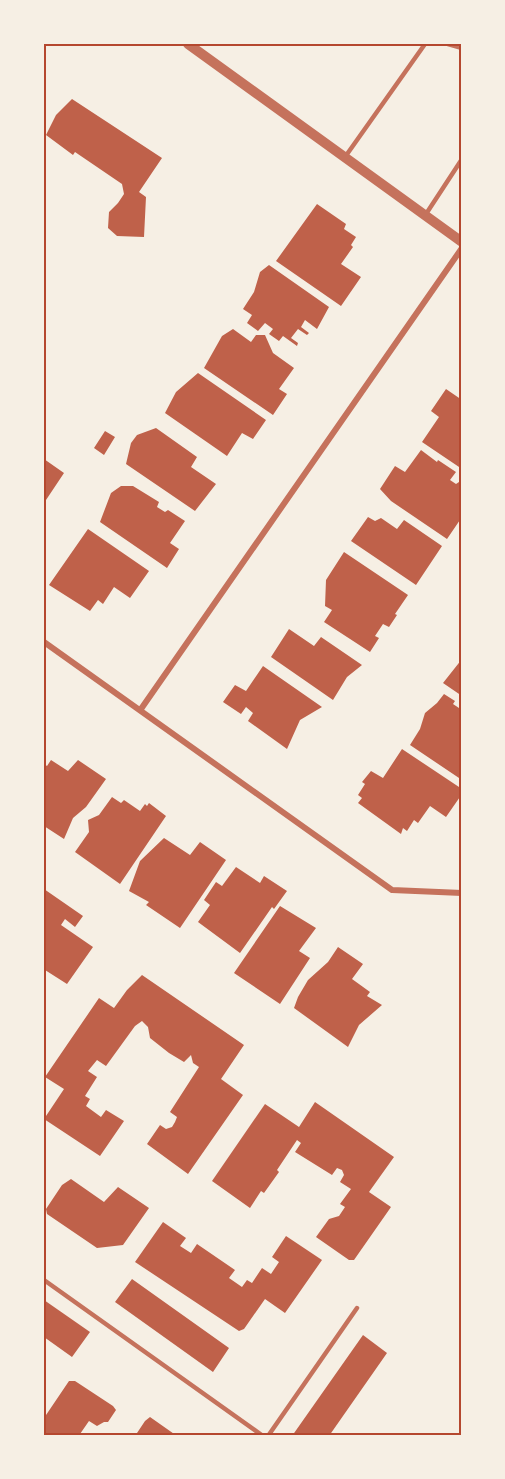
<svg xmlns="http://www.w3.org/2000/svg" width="505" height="1479" font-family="Lato,sans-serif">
<rect width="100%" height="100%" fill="#f6efe4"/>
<path fill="#bf614a" d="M72,99L162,158L139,192L146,197L144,237L117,236L108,228L109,212L118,203L124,194L122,184L75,152L73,155L46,135L56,115Z
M317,204L346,224L344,229L356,237L351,245L353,247L341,264L361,277L341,306L276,261Z
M269,265L329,307L317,329L305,320L301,327L309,333L307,335L298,329L291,338L298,343L297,346L283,336L279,341L269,334L273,329L265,323L258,331L247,323L252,315L243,309L254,292L260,272Z
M233,329L251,342L256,335H265L273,353L294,368L279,389L287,394L273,415L204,368L222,336Z
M198,373L266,420L253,439L242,433L227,456L165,413L176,392Z
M446,389L462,400V469L422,442L439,417L431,411Z
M156,428L197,457L191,467L216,484L195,511L126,464L131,443L137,435Z
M105,431L115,437L104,455L94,448Z
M421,450L437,462L438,460L456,472L450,480L456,484L462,480V517L447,539L391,501L380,489L395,466L405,472Z
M44,459L64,473L44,503Z
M121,486H133L159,502L157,507L165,512L168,510L185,521L170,543L179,549L167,568L100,522L111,493Z
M368,517L375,521L381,518L397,529L404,520L442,546L416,585L351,541Z
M88,529L149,571L130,598L114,587L103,604L98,600L90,611L49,585Z
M344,552L408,595L395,614L397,615L389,627L383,624L375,636L379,638L370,652L324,622L332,610L325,606L326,580Z
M289,629L314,646L321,637L362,665L347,677L333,700L271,657Z
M462,659V696L443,683Z
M263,666L322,707L300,720L287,749L248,721L253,713L246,707L241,714L223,702L235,685L246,691Z
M444,694L455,701L453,704L462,710V780L410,745L420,729L425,713L437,703Z
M402,749L462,789V794L446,817L430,806L418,823L414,820L407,831L403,828L401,834L358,803L362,798L358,795L365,784L362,782L371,771L383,778Z
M51,760L68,771L78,760L106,779L86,807L73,818L64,839L44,826V764L47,766Z
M112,797L121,803L124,800L140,811L145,804L147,806L149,803L166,816L120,884L75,852L89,832L88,820L99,815Z
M164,838L190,855L200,842L226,860L180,928L146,905L149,902L129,891L140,861Z
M236,867L260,883L264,876L287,891L274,909L272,907L240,953L198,922L210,905L204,900L216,882L222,886Z
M44,889L83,916L75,927L65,919L61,925L93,947L67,984L45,970L44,973Z
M280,906L316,928L299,951L310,958L280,1004L234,973Z
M338,947L363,964L352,979L370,992L367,996L382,1005L359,1025L348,1047L294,1008L298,997L308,980L328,962Z
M142,975L244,1045L221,1079L243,1095L188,1174L147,1144L160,1125L166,1129L172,1127L175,1122L177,1117L170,1112L199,1067L193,1063L191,1055L184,1062L169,1053L150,1038L148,1027L142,1021L135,1026L106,1066L97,1060L88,1071L97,1077L85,1096L90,1099L86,1106L101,1117L106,1110L124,1121L100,1156L44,1119L64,1089L45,1077L99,998L114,1008L127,990Z
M315,1102L394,1157L369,1192L391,1207L354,1260H349L316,1237L329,1219L339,1216L345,1207L340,1204L351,1189L340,1182L344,1175L342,1170L337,1168L332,1175L295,1152L301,1143L297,1140L277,1170L279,1172L264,1193L261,1191L250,1208L212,1181L265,1104L299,1127Z
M71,1179L104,1202L118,1187L149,1208L123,1245L97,1248L47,1214L46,1209L62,1185Z
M163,1222L186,1238L180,1246L191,1253L197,1244L235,1270L229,1278L242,1287L247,1280L252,1283L262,1268L271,1274L279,1262L272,1257L286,1236L322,1260L285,1313L265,1299L244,1329L239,1331L135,1262Z
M132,1279L229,1348L213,1372L115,1302Z
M44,1300L90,1332L72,1357L44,1337Z
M363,1335L387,1353L329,1436H292Z
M69,1381H75L113,1406L116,1410L108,1422H104L97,1426L89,1421L80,1434L83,1436H44V1418Z
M150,1417L177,1436H135L145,1421Z"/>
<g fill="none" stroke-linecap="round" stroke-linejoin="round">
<path stroke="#c5725c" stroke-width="4.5" d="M448,44L462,48
M345,157L425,44
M426,214L462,159
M44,1280L263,1436
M268,1436L357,1308"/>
<path stroke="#c5725c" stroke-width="6" d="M44,642L392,890L462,893
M141,709L462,248"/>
<path stroke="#c5725c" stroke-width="10" d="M188,44L462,242"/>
</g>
<rect width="505" height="1479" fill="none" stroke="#f6efe4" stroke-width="90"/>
<rect x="45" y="45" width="415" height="1389" fill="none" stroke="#b5482f" stroke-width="2"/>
</svg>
